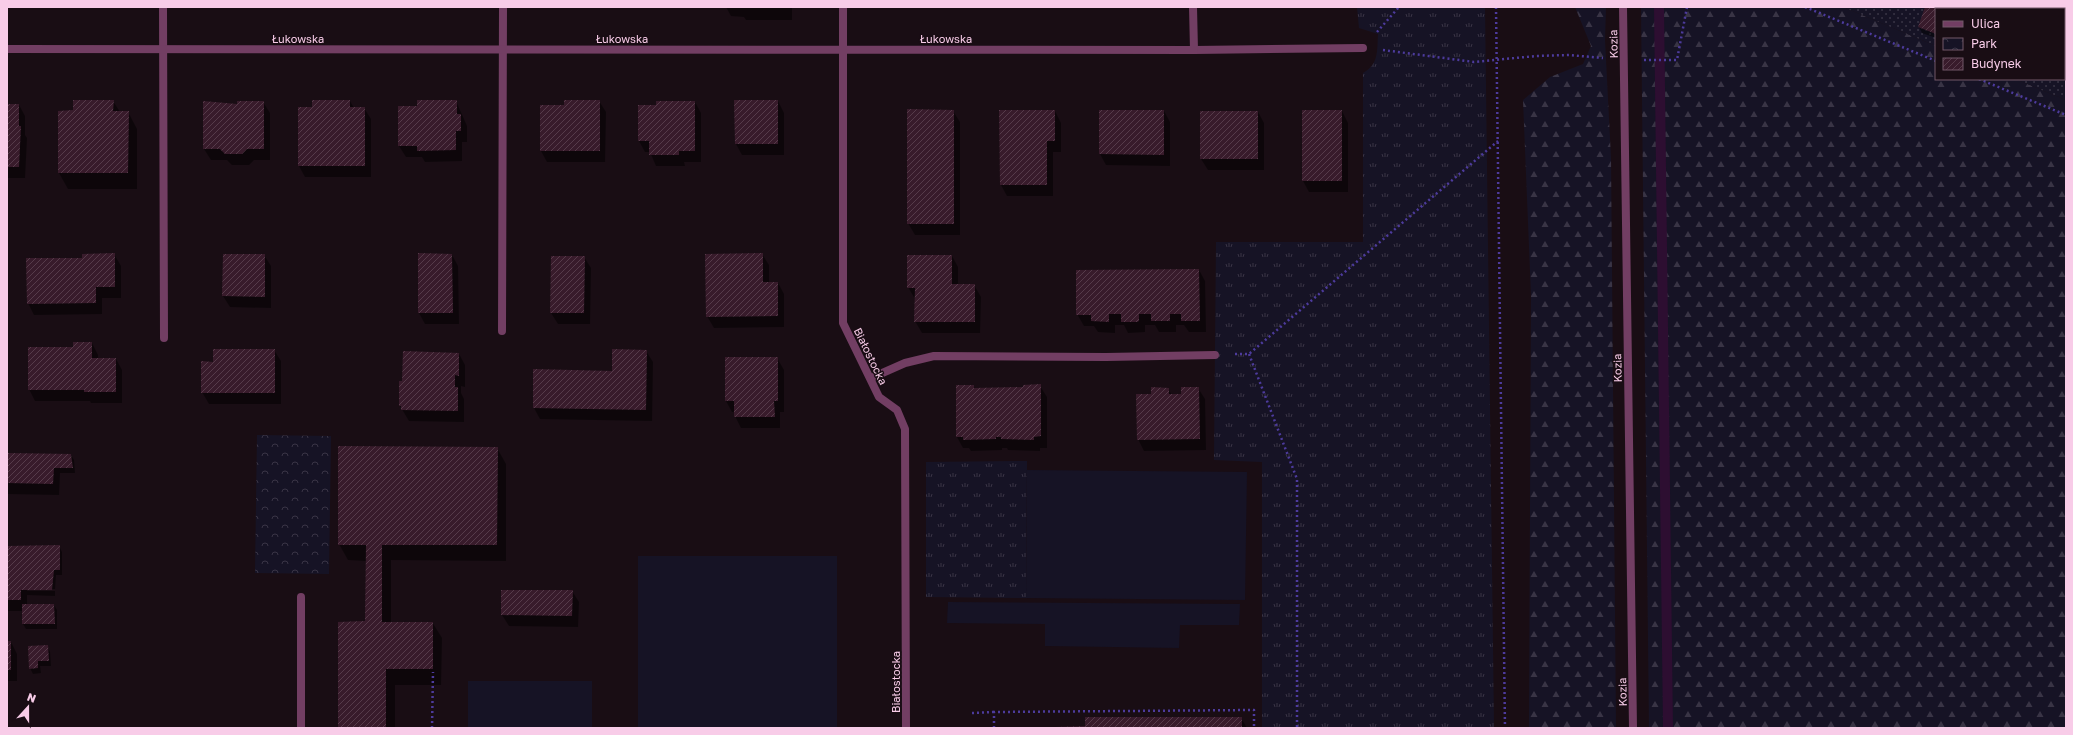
<svg xmlns="http://www.w3.org/2000/svg" width="2073" height="735" font-family="'Golos Text',sans-serif">
<defs>
<pattern id="grass-tufts" width="24" height="20" patternUnits="userSpaceOnUse"><rect width="24" height="20" fill="#161325"/><path d="M3 7l-1-3M5 7V3M7 7l1-3M15 17l-1-3M17 17v-4M19 17l1-3" fill="none" stroke="#393445"/></pattern>
<pattern id="forest-firs" width="22" height="20" patternUnits="userSpaceOnUse"><rect width="22" height="20" fill="#161325"/><path d="M5 1l3.5 6h-7zM16 11l3.5 6h-7z" fill="#393445"/></pattern>
<pattern id="park-crowns" width="20" height="18" patternUnits="userSpaceOnUse"><rect width="20" height="18" fill="#161325"/><path d="M2 6a3 3 0 1 1 6 0M12 15a3 3 0 1 1 6 0" fill="none" stroke="#393445"/></pattern>
<pattern id="garden-dots" width="8" height="8" patternUnits="userSpaceOnUse"><rect width="8" height="8" fill="#161325"/><path d="M2 2h.1M6 6h.1" fill="none" stroke="#393445" stroke-width="1.8" stroke-linecap="round"/></pattern>
<pattern id="building-hatch" width="6" height="6" patternUnits="userSpaceOnUse"><rect width="6" height="6" fill="#381b2b"/><path d="M-1 1l2-2M0 6l6-6M5 7l2-2" fill="none" stroke="#563b4a"/></pattern>
</defs>
<rect width="100%" height="100%" fill="#190d14"/>
<path fill="url(#grass-tufts)" d="M1357,7H1485L1494,728H1262V462L1214,460L1216,242H1363V73C1379,64 1377,51 1378,34L1359,28Z
M1027,461L1026,598L926,597V462Z"/>
<path fill="url(#forest-firs)" d="M1575,7H1606L1605,40L1611,158L1616,728H1529L1531,295L1523,100L1550,77L1583,64L1591,46Z
M1641,7H1843L1936,46V79H2015L2066,100V728H1649Z"/>
<path fill="url(#park-crowns)" d="M257,435L331,436L329,574L255,573Z"/>
<path fill="url(#garden-dots)" d="M1843,7H2066V100L2015,79H2064V9H1936V46Z"/>
<path fill="#161325" d="M1027,470L1247,472L1245,600L1026,598Z
M638,556H837V728H638Z
M948,602L1240,604L1239,625H1180L1179,648L1045,646V624L947,623Z
M468,681H592V728H468Z"/>
<path fill="#0007" d="M726,7H792V20H746L744,17L731,16Z
M1926,7H1941L1947,9H1936V38L1922,33L1919,27Z
M113,101L120,112H128L137,129V189H68L59,173L74,111Z
M350,101L354,108H364L371,119V177H305L299,166L313,108Z
M456,101L467,126V142H462V161L425,162L422,157H406L399,146V107H418Z
M599,101L606,112L605,162H547L541,151Z
M778,101L784,113V155H742L736,144Z
M204,102L238,105L263,102L270,113V160H254L249,165H232L227,160H211L204,149Z
M695,102L701,113V162H684L685,166H656L650,152H645L639,141L657,106Z
M7,105H19L25,116V135L27,138L25,178H7Z
M953,111L960,122V235H915L908,223Z
M1000,111H1055L1061,123V152H1053V196H1007L1001,185Z
M1100,111H1164L1170,122V166L1106,165L1100,154Z
M1342,111L1348,123V192H1309L1303,181Z
M1258,112L1264,123V170H1208L1201,159Z
M114,254L121,266V298H102V314L34,315L28,303L84,259Z
M419,254L452,255L458,266L459,324H425L419,313Z
M762,254L769,265V283H778L784,294V327L714,328L707,316Z
M224,255H264L271,266V308L230,307L223,296Z
M952,256L958,267V285H974L981,297L980,333H922L915,321V299L908,287Z
M552,257H584L591,268L590,324H558L551,313Z
M1199,270L1205,281L1206,332H1189L1184,325H1176V332H1159L1155,325H1145V332L1128,333L1124,325H1115V333L1098,332L1094,326H1084L1077,314Z
M92,343L98,355V359H116L122,370V403H91L90,401H35L29,389L74,348Z
M274,350L281,361V404H209L202,392L214,363Z
M646,351L653,362L652,421L540,419L534,408L613,372Z
M459,354L465,365V387L461,386V393L464,399V422L409,421L400,406Z
M726,358H777L784,370V412H780V428H741L735,416V412H732L726,401Z
M973,386L975,389L1024,388L1040,386L1047,397V448H1040V451L1008,450L1007,448H1002V450L971,451L969,448H963L957,437Z
M1198,388L1205,399L1206,450L1144,451L1138,439L1152,395L1168,389L1172,395H1182Z
M497,448L506,464V561L391,560V623L432,622L442,638L441,685H395V728H339L366,622L367,561L348,560L339,544Z
M7,454L71,455L74,460L75,473H60L59,495L8,494Z
M59,546L62,552V575H56L55,589H27V591H55V596L27,595V605H54L57,610V629H26L23,624V611H7V547Z
M502,591H572L579,602L578,627L509,626L502,615Z
M7,642H11L17,654V681H7Z
M47,646L50,652L51,666H40L41,673L33,674L30,668Z
M1241,718L1247,728H1000L1086,727Z"/>
<g fill="none" stroke-linecap="round" stroke-linejoin="round">
<path stroke="#2d0e31" stroke-width="10" d="M1659,7L1668,728"/>
</g>
<path fill="url(#building-hatch)" d="M1925,7L1949,9H1936V34L1918,27Z
M73,100H114L113,111H129L128,173H58V111L73,110Z
M312,100H350V107H365V166H298V107H312Z
M417,100H457V114H461V131H456V150L417,151V146H398V106H417Z
M564,100H600V151H540V105H564Z
M734,100H778V144H735Z
M203,101L237,104V101H264V149H247L242,154H225L220,149H203Z
M656,101H695V151H679V155H649V141H638V105H656Z
M7,104H19V126H21L19,167H7Z
M907,109L954,110V224H907Z
M999,110H1055V141H1047V185H1000Z
M1099,110H1164V155L1099,154Z
M1302,110H1342V181H1302Z
M1200,111H1258V159H1200Z
M115,253V287H96V303L27,304L26,258H82V254Z
M418,253L452,254L453,313H418Z
M763,253V282H778V316L706,317L705,254Z
M223,254H265V297L222,296Z
M907,255H952V284H975V322H914L915,288H907Z
M551,256H585L584,313H550Z
M1199,269L1200,321H1181V314H1170V321H1151V314H1139V321L1137,322H1121V314H1109V322L1091,321V315H1076V270Z
M73,342H92V358H116V392H84V390H28V347H73Z
M213,349H275V393H201V361L213,362Z
M612,349L647,350L646,410L533,408V369L612,371Z
M403,351L459,353V376L455,375V387H458V411L401,410V406H399V381H402Z
M725,357H778V401H774L775,417H734V401H725Z
M1041,384V436L1034,437V440L1001,439V437H996V439L963,440V437H956V385H974V388L1023,387V385Z
M1151,387L1169,388V394H1181V387H1199L1200,439L1137,440L1136,394H1151Z
M338,446L498,447L497,545H382V622H433V669H386V728H338V622L365,621L366,545H338Z
M7,453L71,454L73,468H54L53,484L7,483Z
M60,545V570H54L52,590H21V600H7V546Z
M501,590H573L572,616L501,615Z
M22,604H54L55,624H22Z
M7,641H11V670H7Z
M48,645L49,661H38V668L29,669L28,646Z
M1085,717H1242V728H1026L1085,726Z"/>
<g fill="none" stroke-linecap="round" stroke-linejoin="round">
<path stroke="#4d3b9d" stroke-width="2.5" stroke-dasharray="2 3" stroke-linecap="butt" d="M1496,7L1505,728
M1805,7L1936,61
M1377,32L1399,7
M1383,50L1474,62L1536,56L1569,55L1603,58
M1644,60H1677L1687,7
M1979,79L2066,115
M1235,354H1249L1498,141
M1249,354L1297,479V728
M972,713L994,712
M432,728L433,672
M994,728V712L1254,710V728"/>
<path stroke="#723e63" stroke-width="8" d="M163,7L164,338
M1194,50L1363,48
M502,331L503,7
M871,378L905,363L934,356L1106,357L1215,355
M301,597V728"/>
<path stroke="#723e63" stroke-width="8" d="M843,7V323L879,397L897,410L905,429L906,728
M1623,7L1633,728
M7,49L1194,50L1193,7"/>
</g>
<g text-anchor="middle" dominant-baseline="central" stroke-width="3" stroke-linejoin="round" paint-order="stroke">
<g font-size="11" fill="#f8cce8" stroke="#190d14">
<text x="298" y="38">Łukowska</text>
<text x="622" y="38">Łukowska</text>
<text x="946" y="38">Łukowska</text>
<text transform="translate(1613 44) rotate(-91)">Kozia</text>
<text transform="translate(871 356) rotate(64)">Białostocka</text>
<text transform="translate(1617 368) rotate(-91)">Kozia</text>
<text transform="translate(895 682) rotate(-90)">Białostocka</text>
<text transform="translate(1622 692) rotate(-91)">Kozia</text>
</g>
</g>
<rect width="2073" height="735" fill="none" stroke="#f8cce8" stroke-width="16"/>
<rect x="1935" y="8" width="130" height="72" fill="#190d14" stroke="#725969"/>
<rect x="1943" y="21" width="20" height="6" fill="#723e63" stroke="#725969"/>
<text x="1971" y="28" font-size="12" fill="#f8cce8">Ulica</text>
<rect x="1943" y="38" width="20" height="12" fill="url(#park-crowns)" stroke="#725969"/>
<text x="1971" y="48" font-size="12" fill="#f8cce8">Park</text>
<rect x="1943" y="58" width="20" height="12" fill="url(#building-hatch)" stroke="#725969"/>
<text x="1971" y="68" font-size="12" fill="#f8cce8">Budynek</text>
<g transform="translate(28 707) rotate(21)" stroke="#190d14" stroke-width="3" paint-order="stroke">
<path d="M0-3L7 15L0 10L-7 15Z" fill="#f8cce8"/>
<text y="-6" font-size="11" font-weight="bold" text-anchor="middle" fill="#f8cce8">N</text>
</g>
</svg>
